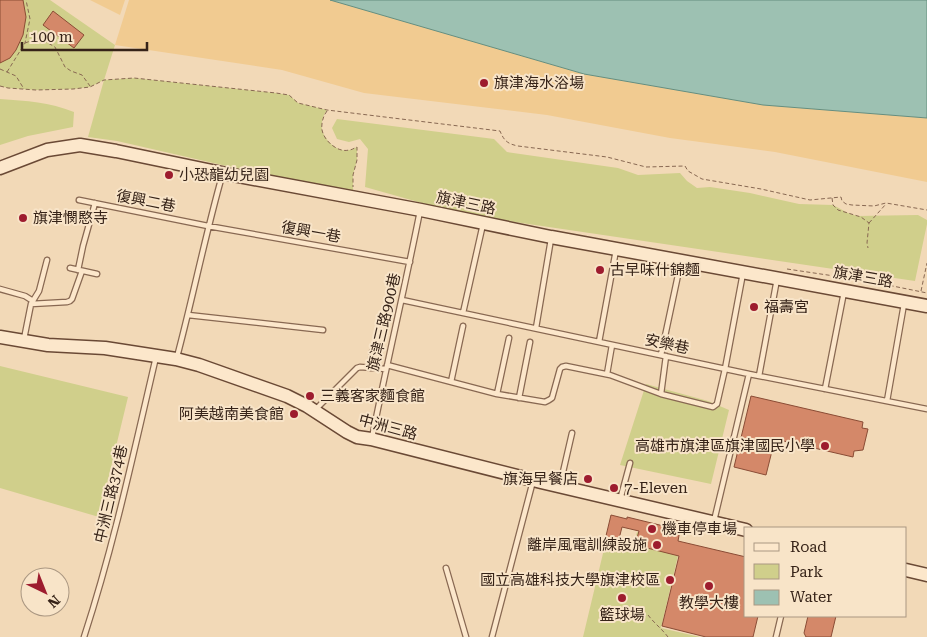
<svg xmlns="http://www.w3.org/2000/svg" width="927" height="637" font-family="'Roboto Serif','Noto Sans TC',serif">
<rect width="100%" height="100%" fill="#f2d9b7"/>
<path fill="#d0cf8b" d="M0,0H50L115,45L104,80L134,78L276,93L289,95L298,103L327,110C323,115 321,122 322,129C324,140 338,153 349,150C352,150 354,148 357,147V160L353,175V195L117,141L88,137L104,80L90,87L73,89L36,90L8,88L0,86Z
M0,99C27,101 49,102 74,112L73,127L28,136L0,145Z
M337,119L494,139L507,152L618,168L638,175L680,173L687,181L697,188L710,187L750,193L799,204L833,205L848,213L857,216L918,215L927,220V224L915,281L461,214L365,187L368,149L360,139L349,142L337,139L332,128Z
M0,366L128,397L99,517L0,488Z
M646,384L708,401L729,410L711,484L620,465Z
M637,532L681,543L661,628L700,637H583L605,545L632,551Z"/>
<path fill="#f1cb91" d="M90,0H125L120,15Z
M129,0H330L584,74L763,105L927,118V182L775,152L670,138L547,115L364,93L282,70L115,45Z"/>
<path fill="#9dc1b2" stroke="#658e7f" d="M330,0H927V118L763,105L584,74Z"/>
<path fill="#d48869" stroke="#8a4c35" d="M0,0H23L26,17L23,35L16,50L10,58L0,63Z
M53,11L84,35L74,48L43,25Z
M751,396L863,422L862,428L868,429L863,450L854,451L853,457L775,439L766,475L734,467Z
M611,515L627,519V517L680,530L678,541L746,557V616H758L753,637H706L662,626L679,556L635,545L639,531L622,527L618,543L605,540Z
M808,616H836L831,637H806L804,633Z"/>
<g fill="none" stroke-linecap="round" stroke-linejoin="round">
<g stroke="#886852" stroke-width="7">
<path id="lane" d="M79,200L208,226L410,262
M70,268L97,274
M78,270L83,246L95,203
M0,289L25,296L33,301
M402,300L749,374L927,409
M31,304L67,302L70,301L72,299L82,271
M463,313L483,224
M188,315L323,330
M536,328L551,239
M24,339L31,304L39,291L47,260
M599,342L616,250
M661,355L681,261
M177,357C193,297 205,236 222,176
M387,365L497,394L545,402L549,400L552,398L560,369L562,367L566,366L610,375L661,394L713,407L717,404L725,369L743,273
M370,368L372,352
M607,374L612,345
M759,376L777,279
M451,382L463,326
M825,389L844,292
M497,394L509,338
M661,394L666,356
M519,398L530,342
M887,401L904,304
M315,410L357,368L360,367L386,369
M372,438C387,362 405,287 420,211
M560,485L572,433
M620,500L630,463
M714,521L749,374
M446,568L466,637
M84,637C114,545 134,451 156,357
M492,637L533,481
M776,637L781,616"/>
</g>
<g stroke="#6a4935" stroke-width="15">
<path id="secondary" d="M0,168L47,150L80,145L116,151L222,173L421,210L551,237L927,306
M0,337L48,345L105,348L176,359L199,365L287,396L307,406L347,432L357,437L371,439L541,482L746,530
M906,570L927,575"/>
</g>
<path stroke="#886852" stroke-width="1" stroke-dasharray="4 2.5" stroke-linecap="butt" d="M25,43L39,38L55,47L65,67L71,71L82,75L90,86
M0,69L16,76L24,89
M7,72L25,43L30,19L26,0
M0,86L8,88L36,90L73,89L90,87L104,80L134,78L276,93L289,95L298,103L327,110L500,131C504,141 508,144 518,146L607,157L646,167L685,166L688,171L702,179L761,189L810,200L841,197L842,201L846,204L852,205L874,206L886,203L927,210
M327,111C323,116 321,124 322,130C324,141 338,153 349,150C352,150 354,148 357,147V160L353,175V187
M832,198L833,205L838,210L861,217L869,223L867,243L868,248
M869,223L886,204
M787,269L868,281L927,293
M921,291L927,263
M648,615C654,623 662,629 668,637"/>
<use href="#lane" stroke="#fce7cb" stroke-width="4.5"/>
<use href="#secondary" stroke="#fce7cb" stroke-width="12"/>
</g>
<g fill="#9d1c2e" stroke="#f8e4c8" stroke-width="2">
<circle cx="484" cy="83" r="5"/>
<circle cx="169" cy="175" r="5"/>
<circle cx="23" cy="218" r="5"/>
<circle cx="600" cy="270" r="5"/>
<circle cx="754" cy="307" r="5"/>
<circle cx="310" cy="396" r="5"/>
<circle cx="294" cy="414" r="5"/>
<circle cx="825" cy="446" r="5"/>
<circle cx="588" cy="479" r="5"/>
<circle cx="614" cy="488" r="5"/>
<circle cx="652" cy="529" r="5"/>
<circle cx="657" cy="545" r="5"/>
<circle cx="670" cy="580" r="5"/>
<circle cx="709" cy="586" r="5"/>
<circle cx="622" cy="598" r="5"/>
</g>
<g text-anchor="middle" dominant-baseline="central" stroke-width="4" stroke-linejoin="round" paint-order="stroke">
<g font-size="15" fill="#362318" stroke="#f8e4c8" text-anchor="start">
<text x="494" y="83">旗津海水浴場</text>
<text x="179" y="175">小恐龍幼兒園</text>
<text x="33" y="218">旗津憫愍寺</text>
<text x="610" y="270">古早味什錦麵</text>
<text x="764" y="307">福壽宮</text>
<text x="320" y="396">三義客家麵食館</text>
<text x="284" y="414" text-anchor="end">阿美越南美食館</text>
<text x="815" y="446" text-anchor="end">高雄市旗津區旗津國民小學</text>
<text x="578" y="479" text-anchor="end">旗海早餐店</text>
<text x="624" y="488">7-Eleven</text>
<text x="662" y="529">機車停車場</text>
<text x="647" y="545" text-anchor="end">離岸風電訓練設施</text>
<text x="660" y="580" text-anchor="end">國立高雄科技大學旗津校區</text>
<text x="709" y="603" text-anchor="middle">教學大樓</text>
<text x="622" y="615" text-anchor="middle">籃球場</text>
</g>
<g font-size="15" fill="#362318" stroke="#f8e4c8">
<text transform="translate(146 201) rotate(11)">復興二巷</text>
<text transform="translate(466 203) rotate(12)">旗津三路</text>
<text transform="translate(311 232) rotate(10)">復興一巷</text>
<text transform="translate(863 277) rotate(10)">旗津三路</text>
<text transform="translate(384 322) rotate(-77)">旗津三路900巷</text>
<text transform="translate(667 344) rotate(12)">安樂巷</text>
<text transform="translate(388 427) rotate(15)">中洲三路</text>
<text transform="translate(111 494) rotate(-77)">中洲三路374巷</text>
</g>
</g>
<rect x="744" y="527" width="162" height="90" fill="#f8e4c8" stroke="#aa9782"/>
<rect x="754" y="543" width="25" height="8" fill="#fce7cb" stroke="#aa9782"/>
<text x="790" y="552" font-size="15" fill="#362318">Road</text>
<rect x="754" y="564" width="25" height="15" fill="#d0cf8b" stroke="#aa9782"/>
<text x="790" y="577" font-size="15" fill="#362318">Park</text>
<rect x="754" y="590" width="25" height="15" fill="#9dc1b2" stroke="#aa9782"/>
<text x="790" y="602" font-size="15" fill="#362318">Water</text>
<g transform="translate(45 592) rotate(137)"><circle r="24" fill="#f8e4c8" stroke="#aa9782"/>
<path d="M0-4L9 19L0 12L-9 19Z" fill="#9d1c2e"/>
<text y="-8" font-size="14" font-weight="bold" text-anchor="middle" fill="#362318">N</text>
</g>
<path d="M22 42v8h125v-8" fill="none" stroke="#362318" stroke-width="2.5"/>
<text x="30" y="42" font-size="15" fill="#362318" stroke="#f8e4c8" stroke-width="4" paint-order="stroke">100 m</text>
</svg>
